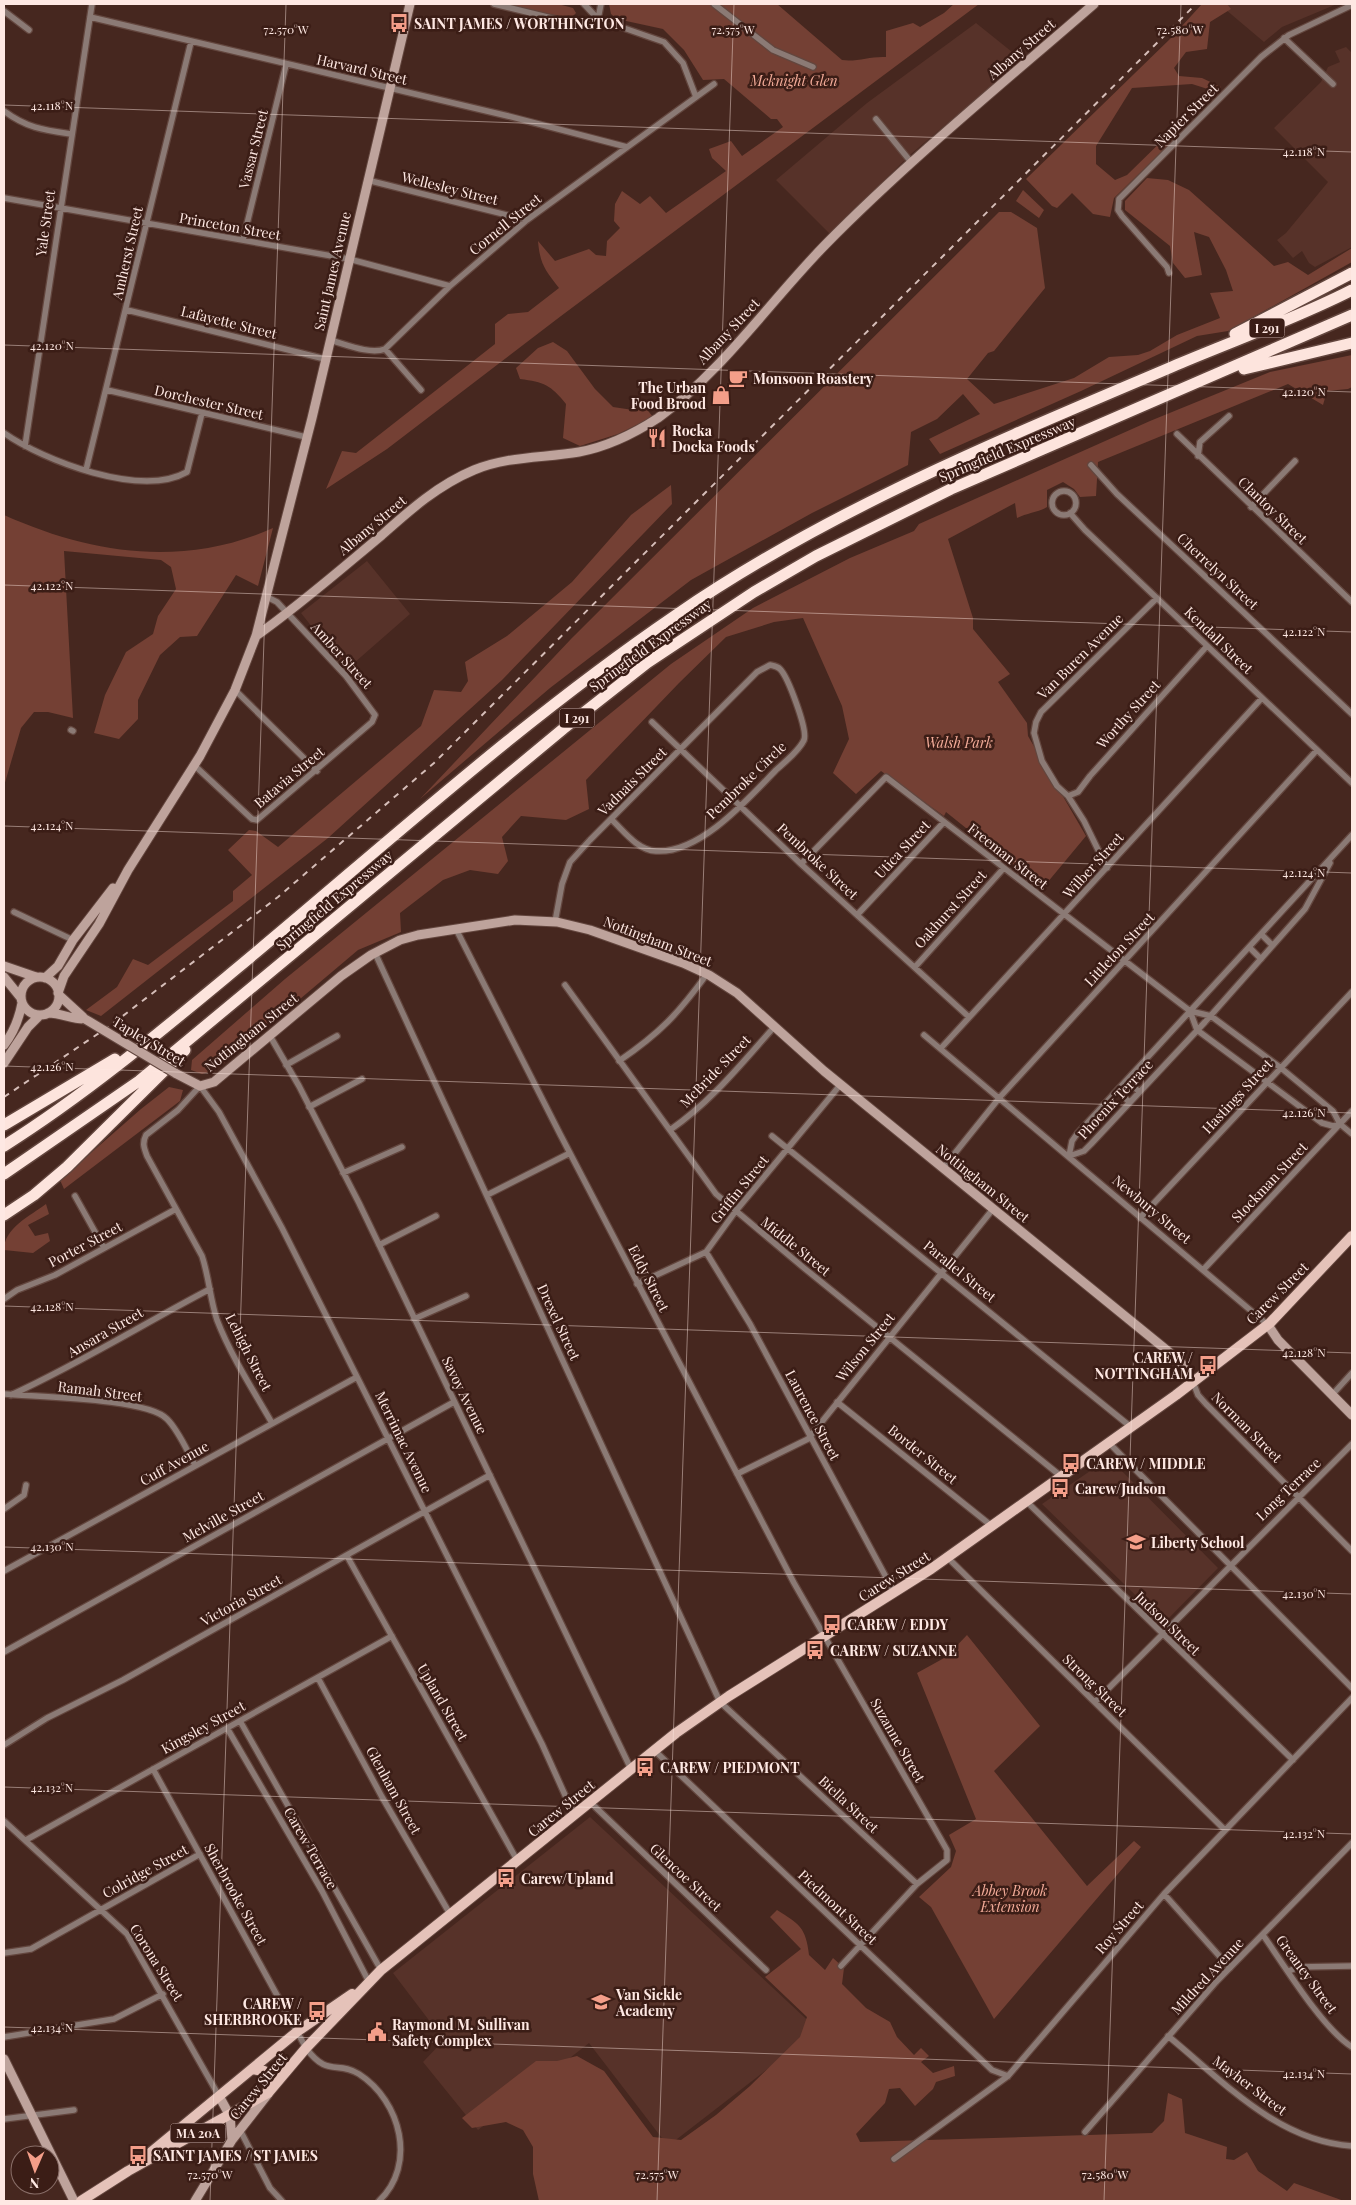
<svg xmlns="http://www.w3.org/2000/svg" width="1356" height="2205" font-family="'Playfair Display',serif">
<rect width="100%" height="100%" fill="#46271f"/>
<path fill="#573229" d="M1219,4H1337L1282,27L1264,42Z
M976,23L1022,60L911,154L830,234L776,180L867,103Z
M1346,47L1352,53V247L1315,267L1309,263L1302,251L1293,258L1277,240L1286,233L1328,182L1274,128L1321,82L1328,67L1340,62L1335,51Z
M367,561L410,614L346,670L301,613Z
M1109,1458L1218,1568L1164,1623L1042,1504Z
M590,1817L818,2030L668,2146L589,2043L478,2130L423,2062L444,2040L393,1973Z"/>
<path fill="#744034" d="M507,4H558L573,8L576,13L570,19Z
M609,4H777L842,60C857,62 871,56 886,57V31L913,23L920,27L944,13L954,4H979L561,316L387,449L326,489L342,451L356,453L495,344V324L508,314L528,312L559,288C545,270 540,264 538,241L555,261L589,249L596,255L606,256L607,241L620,228L614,221L615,204L622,191L640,204L650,196L666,213L726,171L712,158L709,149L731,141L742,156L783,127L777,119H771L724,79L703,80L684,50L663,29L617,19L611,14Z
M1202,4H1227L1231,9L1210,22L1207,49L1186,52L1174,68L1179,76L1202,78L1221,87L1217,92L1192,84L1132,88L1096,146V164L1115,180L1127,175L1175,128L1178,136L1114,198L1110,217L1093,214L1072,193L1057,208L1052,206L1026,179L1171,38Z
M1147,178L1168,180L1189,190L1274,266L1288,262L1308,275L1352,248V262L1228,331L1197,336L1081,391L940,454L929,439L980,414L963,394L937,419L911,432L908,465L812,513L691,580L550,688L420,799L571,639L999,212H1011L1037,228L1045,288L994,351L988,353L967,379L994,404L1074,378L1109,357L1138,355L1150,351L1177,335L1220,318L1210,293L1233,291L1226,270L1209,237L1194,232L1202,275L1185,278L1173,263L1170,246L1125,210V201Z
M1023,190L1044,210L1039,218L1016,201Z
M553,342L567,351L595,389L613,407L633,410L645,407L653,417L618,434L580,446L563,438L566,404C551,385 544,382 520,379L516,368L538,348Z
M1352,355V387L1348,389L1327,391L1323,405L1288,384L1098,462L1096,496L1080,497L1074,489L1063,482L1047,490V507C1039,512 1027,513 1017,518L1015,503L948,539L973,618V629L1010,674L998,682L1027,723L1028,736L1086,836L1042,889L946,812L944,816L881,771L856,794L833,773L849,739L842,706L803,618L774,622L726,637L679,683L586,780L589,809L566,820L521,816L502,837L508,861L498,874L470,870L443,880L400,913L401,932L358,950L216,1070L202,1074L191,1070L192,1060L285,979L671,664L753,608L850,558L914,531L919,524L1150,421L1270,372Z
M671,485L672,504L502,680L328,838L101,1016L86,1010L117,987L133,959L148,965L233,901V891L252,875L228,850L249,830L256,831L278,847L421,726L434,690L461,692L468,681L465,662L507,636L572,582L631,515Z
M4,515C91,554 183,568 273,528L258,586L236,575L197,636L180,637L160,655L138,700V719L119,739L94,733L105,695L126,652L153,634L158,616L176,589L171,567L161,560L64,551L73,718L48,712H34L21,728L4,786Z
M169,1087L183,1090L180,1101L64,1189L60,1180L141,1109Z
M46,1204L49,1214L28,1225L35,1236L48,1233L50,1241L33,1253L4,1250C4,1228 30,1216 46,1204Z
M967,1635L1040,1726L994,1771L1087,1886L1134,1841L1141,1847L994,2019L931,1907L919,1897L951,1867L956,1851L949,1835L976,1819L917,1673L946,1657Z
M777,1910C799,1924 806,1927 809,1955L825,1970L833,1958L844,1968L842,1984L866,2008L890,2022L897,2037L914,2055L921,2048L929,2056L921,2062L933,2073L954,2066L955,2076L936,2082L933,2089L915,2106L900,2088L889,2089L885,2103L856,2134L860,2142L1152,2133L1164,2121L1168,2093L1182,2099L1185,2133L1227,2147L1226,2159L1234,2160L1247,2152L1258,2171L1287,2191L1294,2183L1344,2201H539L533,2174V2147L523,2130L506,2122L472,2128L462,2118L536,2061H557L577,2056L604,2071L653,2137L681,2140L716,2115L750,2086L800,2037L807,2017L765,1977L801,1949L770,1917Z"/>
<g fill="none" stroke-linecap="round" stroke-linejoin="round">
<g stroke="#63463e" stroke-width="8">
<path id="street" d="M494,4L576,24L598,19L664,42L683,63L696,97
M584,4L598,19
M714,4L773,50L813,67
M4,11L29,30
M90,17L508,116L627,147
M598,19L601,4
M1284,38L1333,84
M4,111C27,128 43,130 71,134
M876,119L911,162
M367,180L527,220
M4,198L349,259L450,286
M243,240L286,65
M1169,273L1167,267L1122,216L1118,210L1119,199L1261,57L1289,35L1352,5
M127,310L325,359
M330,340C345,344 370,355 385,349L450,286L527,220L714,84
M385,349L421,390
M107,390L306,437
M4,433C44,461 141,498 187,472L202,413
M1177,434L1352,602
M25,446L92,4
M1198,456L1200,442L1229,416
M1091,465L1117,494L1352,714
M86,470L191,42
M1052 503a12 12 0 1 1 24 0a12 12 0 1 1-24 0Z
M1251,507L1295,461
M1070,513L1085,530L1352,783
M235,690L317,771
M652,722L801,864L969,1017
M71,730L73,731
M194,765L252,819L257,820L372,722L375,715L346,676L277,602L267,597
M1068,796L1078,792L1090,776L1207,646
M801,864L886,777L1190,1011L1211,1016L1281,1068L1333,1111L1340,1124L1352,1134
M1107,868L1084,821L1068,796L1057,786L1042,761L1034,733L1036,722L1041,712L1157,598
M14,912L73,940
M857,915L944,822
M555,922L562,884L570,862L590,840L757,672L770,665C774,666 777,666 780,669C788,677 808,730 804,740C799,751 785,762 776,770C748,799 700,854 656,851C637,850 624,831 611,819
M456,929L560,1134L794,1583L947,1850V1860L917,1884L841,1966
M1261,934L1272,945
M1249,947L1261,959
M375,953L720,1702L917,1884
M915,967L1003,869
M565,985L716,1194L804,1268L1062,1477
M1190,1011L1197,1030L1322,1123L1333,1126L1338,1125
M924,1035L1268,1325
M270,1036L299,1086L359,1203L631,1769
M942,1047L1262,698
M619,1061C660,1033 678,1014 707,974
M286,1065L337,1036
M1128,1080L1139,1092
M1118,1091L1129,1102
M309,1107L362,1079
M670,1130C712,1101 741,1064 775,1026
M772,1136L1131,1427
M1069,1156L1072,1141L1077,1134L1352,835
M1069,1156L1084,1151L1091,1144L1205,1022L1305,909L1330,863
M943,1168L1000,1097L1317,750
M343,1173L402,1147
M487,1195L570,1153
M75,1196L104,1248
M1140,1218L1352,992
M379,1245L436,1216
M706,1252L750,1324L894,1592
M1203,1270L1352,1111
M637,1284L706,1252L735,1212L841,1084
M4,1299L17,1290L55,1275L176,1209
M414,1319L466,1296
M1193,1382L1198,1395L1206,1404L1352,1551
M4,1394C36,1397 147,1398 167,1419C179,1431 187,1451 195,1465
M11,1395C79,1364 143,1324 210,1289
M1332,1395L1352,1373
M837,1402L993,1527
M272,1423C253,1390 231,1356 217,1320C210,1299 209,1277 202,1256L147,1156C144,1148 142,1143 146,1135L178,1110L200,1086L219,1112L282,1228L542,1744L574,1815
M1109,1443L1352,1688
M737,1474L808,1439L993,1209
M1027,1502L1293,1760
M4,1509L24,1495L26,1485
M347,1556L517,1860
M948,1558L1225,1830
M4,1571L357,1377
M4,1652L454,1402
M318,1678L382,1797L450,1914
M1095,1702L1352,1444
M240,1721L381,1970
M227,1728L322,1891L369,1982
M4,1745L47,1718L123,1680L490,1475
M654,1750L992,2070L1008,2076
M153,1769L306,2048C328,2078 337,2060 359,2074C401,2101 417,2165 379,2201
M590,1802L766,1970
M4,1821L127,1934L219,2096
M26,1840L392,1636
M1164,1894L1230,1968
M1263,1935C1284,1965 1322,2028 1352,2047
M4,1953L31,1949L200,1854
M1289,1971L1298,1967L1352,1966
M1168,2036C1223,2081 1277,2141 1352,2146
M4,2037L114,2019L163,1994
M4,2119L74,2110
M240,2130L270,2188L282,2201
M1085,2132L1216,1982L1352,1843
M894,2159L1008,2076L1164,1894L1352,1698"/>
</g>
<g stroke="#63463e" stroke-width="11">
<path id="secondary" d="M256,636C300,605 341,569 382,535C410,510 438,485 474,470C508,456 543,458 579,452C606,447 635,433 658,418C721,373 771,300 826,244C910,159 1003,83 1094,4
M4,966L36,977
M4,977L21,998
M21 996a19 19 0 1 1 38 0a19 19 0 1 1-38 0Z
M45,978L58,966L73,940L113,888
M58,993L64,976L99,924L128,870L200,756L235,690L256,636L312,418L410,4
M59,995L83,1017
M48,1013C62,1013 73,1020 85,1019
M4,1045C14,1032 19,1019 22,1003
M4,1063L28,1027L40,1015
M175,1073L200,1086L214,1082L341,976L371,955L400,940L418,935L515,920L557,922L590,930L683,963L709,975L737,993L824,1071L1180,1361L1193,1382
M1268,1325L1278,1340L1352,1415
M4,2059L74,2201
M219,2096L230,2116L232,2140
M195,2201L232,2140L268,2094"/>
</g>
<g stroke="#63463e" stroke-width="12">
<path id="primary" d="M252,2069L264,2071L269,2076L268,2092
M144,2158L298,2031L352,1994
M81,2201L128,2171L268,2093L306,2048L381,1970L676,1733L729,1696L931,1569L1176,1395L1270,1323L1352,1236"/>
</g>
<g stroke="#63463e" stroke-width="14">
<path id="highway" d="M1235,334L1352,273
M1244,369L1352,343
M4,1125L115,1059
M4,1146C88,1093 165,1028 241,965C384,846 522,720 676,615C831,508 1008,437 1181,363C1238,339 1297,318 1352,290
M4,1174L139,1081L563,729L647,663L754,592L816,556L951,489L1352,315
M4,1215L34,1195L67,1167L185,1050"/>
</g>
<use href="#street" stroke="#8b7a75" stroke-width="5.5"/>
<use href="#secondary" stroke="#bea39c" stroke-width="9"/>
<use href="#primary" stroke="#e5c2b9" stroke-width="10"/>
<use href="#highway" stroke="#fde4dd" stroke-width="11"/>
<path stroke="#d5bdb8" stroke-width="2" stroke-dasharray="6 6" stroke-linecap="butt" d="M4,1097L111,1025L278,897L434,763L1196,4"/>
<g stroke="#63463e" stroke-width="11" stroke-linecap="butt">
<path id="secondary-bridge" d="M85,1019L175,1073"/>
</g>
<use href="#secondary-bridge" stroke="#bea39c" stroke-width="9"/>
</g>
<path fill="none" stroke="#fee8e3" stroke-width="1" stroke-opacity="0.45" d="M4,105L1352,152M4,345L1352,392M4,585L1352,632M4,826L1352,873M4,1066L1352,1113M4,1306L1352,1353M4,1547L1352,1594M4,1787L1352,1834M4,2027L1352,2074M210,2201L286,4M657,2201L734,4M1104,2201L1181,4"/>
<defs>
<g id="bus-bare" transform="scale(1.5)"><path d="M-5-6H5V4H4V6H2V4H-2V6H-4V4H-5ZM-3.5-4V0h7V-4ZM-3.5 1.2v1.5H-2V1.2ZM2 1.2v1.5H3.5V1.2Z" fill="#f49e89" stroke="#3b1d16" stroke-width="2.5" paint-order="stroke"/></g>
<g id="cafe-bare" transform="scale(1.5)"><path d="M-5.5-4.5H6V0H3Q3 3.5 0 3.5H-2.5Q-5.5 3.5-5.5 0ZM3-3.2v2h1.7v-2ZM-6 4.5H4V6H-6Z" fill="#f49e89" stroke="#3b1d16" stroke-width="2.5" paint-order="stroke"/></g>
<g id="shop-bare" transform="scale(1.5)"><path d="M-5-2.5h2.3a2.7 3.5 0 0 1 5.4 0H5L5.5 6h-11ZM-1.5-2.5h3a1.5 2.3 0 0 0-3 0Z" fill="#f49e89" stroke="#3b1d16" stroke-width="2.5" paint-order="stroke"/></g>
<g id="restaurant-bare" transform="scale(1.5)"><path d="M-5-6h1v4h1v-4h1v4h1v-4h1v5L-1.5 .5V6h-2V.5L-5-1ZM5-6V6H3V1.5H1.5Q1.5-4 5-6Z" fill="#f49e89" stroke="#3b1d16" stroke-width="2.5" paint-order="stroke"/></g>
<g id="school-bare" transform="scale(1.5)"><path d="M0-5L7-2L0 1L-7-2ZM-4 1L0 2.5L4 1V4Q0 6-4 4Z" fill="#f49e89" stroke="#3b1d16" stroke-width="2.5" paint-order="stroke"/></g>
<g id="civic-bare" transform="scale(1.5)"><path d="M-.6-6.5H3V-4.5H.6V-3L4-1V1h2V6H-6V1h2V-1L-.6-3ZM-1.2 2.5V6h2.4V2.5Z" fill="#f49e89" stroke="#3b1d16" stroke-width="2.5" paint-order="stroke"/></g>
</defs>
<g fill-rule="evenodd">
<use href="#bus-bare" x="399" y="23"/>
<use href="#cafe-bare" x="738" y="378"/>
<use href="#shop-bare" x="721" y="395"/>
<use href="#restaurant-bare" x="657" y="438"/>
<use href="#bus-bare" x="1208" y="1365"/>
<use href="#bus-bare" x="1071" y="1463"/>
<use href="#bus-bare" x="1060" y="1488"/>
<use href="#school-bare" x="1136" y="1542"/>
<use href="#bus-bare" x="832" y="1624"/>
<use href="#bus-bare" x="815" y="1650"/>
<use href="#bus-bare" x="645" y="1767"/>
<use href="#bus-bare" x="506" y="1878"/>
<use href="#school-bare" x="601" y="2002"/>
<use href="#bus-bare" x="317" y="2011"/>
<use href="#civic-bare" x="377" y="2032"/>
<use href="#bus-bare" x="138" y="2155"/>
</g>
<g text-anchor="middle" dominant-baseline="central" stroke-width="5" stroke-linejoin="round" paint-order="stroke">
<g fill="#3b1d16" stroke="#c4aba6" stroke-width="1">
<rect x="1249.5" y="318.5" width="35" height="19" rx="4"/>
<rect x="559.5" y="708.5" width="35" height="19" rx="4"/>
<rect x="170.5" y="2123.5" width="55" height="19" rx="4"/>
</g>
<g font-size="12" font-weight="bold" fill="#fee8e3">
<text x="1267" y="328">I 291</text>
<text x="577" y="718">I 291</text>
<text x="198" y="2133">MA 20A</text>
</g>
<g font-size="14" font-weight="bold" fill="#fee8e3" stroke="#3b1d16" text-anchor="start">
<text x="414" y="23">SAINT JAMES / WORTHINGTON</text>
<text x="753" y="378">Monsoon Roastery</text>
<text x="706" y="387" text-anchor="end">The Urban<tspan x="706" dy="16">Food Brood</tspan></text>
<text x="672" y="430">Rocka<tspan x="672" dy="16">Docka Foods</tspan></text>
<text x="1193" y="1357" text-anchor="end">CAREW /<tspan x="1193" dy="16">NOTTINGHAM</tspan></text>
<text x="1086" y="1463">CAREW / MIDDLE</text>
<text x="1075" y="1488">Carew/Judson</text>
<text x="1151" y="1542">Liberty School</text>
<text x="847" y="1624">CAREW / EDDY</text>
<text x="830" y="1650">CAREW / SUZANNE</text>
<text x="660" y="1767">CAREW / PIEDMONT</text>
<text x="521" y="1878">Carew/Upland</text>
<text x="616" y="1994">Van Sickle<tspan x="616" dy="16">Academy</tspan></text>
<text x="302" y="2003" text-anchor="end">CAREW /<tspan x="302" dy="16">SHERBROOKE</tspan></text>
<text x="392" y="2024">Raymond M. Sullivan<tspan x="392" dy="16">Safety Complex</tspan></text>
<text x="153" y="2155">SAINT JAMES / ST JAMES</text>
</g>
<g font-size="14" fill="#fee8e3" stroke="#3b1d16">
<text transform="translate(1021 49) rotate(-41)">Albany Street</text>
<text transform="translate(362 69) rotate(13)">Harvard Street</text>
<text transform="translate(1186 115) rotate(-45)">Napier Street</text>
<text transform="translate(253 149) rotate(-76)">Vassar Street</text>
<text transform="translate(450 188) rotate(14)">Wellesley Street</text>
<text transform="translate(45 223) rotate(-82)">Yale Street</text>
<text transform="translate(505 224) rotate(-39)">Cornell Street</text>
<text transform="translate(230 226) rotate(10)">Princeton Street</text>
<text transform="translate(127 253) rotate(-77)">Amherst Street</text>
<text transform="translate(332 271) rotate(-77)">Saint James Avenue</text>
<text transform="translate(229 322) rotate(14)">Lafayette Street</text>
<text transform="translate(728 331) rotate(-47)">Albany Street</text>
<text transform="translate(209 402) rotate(13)">Dorchester Street</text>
<text transform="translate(1007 449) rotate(-23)">Springfield Expressway</text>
<text transform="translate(1273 510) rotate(44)">Clantoy Street</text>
<text transform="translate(372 525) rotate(-40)">Albany Street</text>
<text transform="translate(1218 571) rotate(43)">Cherrelyn Street</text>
<text transform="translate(1219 640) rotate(44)">Kendall Street</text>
<text transform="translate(650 645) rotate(-36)">Springfield Expressway</text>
<text transform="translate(342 655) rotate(48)">Amber Street</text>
<text transform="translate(1080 656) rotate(-45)">Van Buren Avenue</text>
<text transform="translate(1128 714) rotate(-48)">Worthy Street</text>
<text transform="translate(289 777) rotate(-40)">Batavia Street</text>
<text transform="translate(746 780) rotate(-44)">Pembroke Circle</text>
<text transform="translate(632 781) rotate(-45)">Vadnais Street</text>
<text transform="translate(902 849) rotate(-47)">Utica Street</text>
<text transform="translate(1008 856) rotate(38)">Freeman Street</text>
<text transform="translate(818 861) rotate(43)">Pembroke Street</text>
<text transform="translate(1093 865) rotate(-48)">Wilber Street</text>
<text transform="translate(334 900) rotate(-40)">Springfield Expressway</text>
<text transform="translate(950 909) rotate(-48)">Oakhurst Street</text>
<text transform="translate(658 941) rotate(21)">Nottingham Street</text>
<text transform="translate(1119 949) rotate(-47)">Littleton Street</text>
<text transform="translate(251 1032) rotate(-39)">Nottingham Street</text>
<text transform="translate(149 1041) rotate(31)">Tapley Street</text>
<text transform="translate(715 1071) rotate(-46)">McBride Street</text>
<text transform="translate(1237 1096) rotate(-47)">Hastings Street</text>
<text transform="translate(1115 1099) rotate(-47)">Phoenix Terrace</text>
<text transform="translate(1269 1182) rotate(-47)">Stockman Street</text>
<text transform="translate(983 1183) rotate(39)">Nottingham Street</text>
<text transform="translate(739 1189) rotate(-51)">Griffin Street</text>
<text transform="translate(1152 1209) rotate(40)">Newbury Street</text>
<text transform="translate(85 1244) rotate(-28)">Porter Street</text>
<text transform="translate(796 1246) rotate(39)">Middle Street</text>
<text transform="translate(960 1271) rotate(39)">Parallel Street</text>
<text transform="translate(649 1278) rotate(63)">Eddy Street</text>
<text transform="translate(1277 1293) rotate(-45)">Carew Street</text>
<text transform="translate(559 1322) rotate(65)">Drexel Street</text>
<text transform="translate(105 1332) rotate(-30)">Ansara Street</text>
<text transform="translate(865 1347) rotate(-51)">Wilson Street</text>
<text transform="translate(249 1352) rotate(63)">Lehigh Street</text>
<text transform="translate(100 1391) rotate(7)">Ramah Street</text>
<text transform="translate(465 1395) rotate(64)">Savoy Avenue</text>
<text transform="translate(813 1415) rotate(62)">Laurence Street</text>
<text transform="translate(1247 1427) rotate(45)">Norman Street</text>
<text transform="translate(404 1442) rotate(64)">Merrimac Avenue</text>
<text transform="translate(923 1454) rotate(39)">Border Street</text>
<text transform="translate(174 1463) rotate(-29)">Cuff Avenue</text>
<text transform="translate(1288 1489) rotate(-44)">Long Terrace</text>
<text transform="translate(223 1516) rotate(-29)">Melville Street</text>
<text transform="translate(894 1576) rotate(-32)">Carew Street</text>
<text transform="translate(241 1600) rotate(-29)">Victoria Street</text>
<text transform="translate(1168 1623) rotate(44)">Judson Street</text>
<text transform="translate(1095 1685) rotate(44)">Strong Street</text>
<text transform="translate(443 1702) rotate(60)">Upland Street</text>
<text transform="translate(203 1727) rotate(-29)">Kingsley Street</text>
<text transform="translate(898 1740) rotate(60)">Suzanne Street</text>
<text transform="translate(394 1790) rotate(61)">Glenham Street</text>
<text transform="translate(849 1804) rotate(43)">Biella Street</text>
<text transform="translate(561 1808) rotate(-39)">Carew Street</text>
<text transform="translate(311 1848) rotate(60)">Carew Terrace</text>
<text transform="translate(145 1871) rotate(-29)">Colridge Street</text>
<text transform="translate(686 1877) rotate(43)">Glencoe Street</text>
<text transform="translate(236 1894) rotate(61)">Sherbrooke Street</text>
<text transform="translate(838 1907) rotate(43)">Piedmont Street</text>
<text transform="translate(1119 1927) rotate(-49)">Roy Street</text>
<text transform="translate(157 1962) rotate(58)">Corona Street</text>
<text transform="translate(1307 1974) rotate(54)">Greaney Street</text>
<text transform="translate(1207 1976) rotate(-47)">Mildred Avenue</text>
<text transform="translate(1250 2085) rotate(37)">Mayher Street</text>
<text transform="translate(258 2086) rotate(-51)">Carew Street</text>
</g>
<g font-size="14" font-style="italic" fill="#f3ab98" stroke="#3b1d16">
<text x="794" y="80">Mcknight Glen</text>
<text x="959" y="742">Walsh Park</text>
<text x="1010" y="1890">Abbey Brook<tspan x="1010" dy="16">Extension</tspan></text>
</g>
</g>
<g font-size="12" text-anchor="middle" fill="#fee8e3" stroke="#3b1d16" stroke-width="5" stroke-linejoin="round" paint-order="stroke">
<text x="286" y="34">72.570°W</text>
<text x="733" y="34">72.575°W</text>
<text x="1180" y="34">72.580°W</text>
<text x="52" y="110">42.118°N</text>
<text x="1304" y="156">42.118°N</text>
<text x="52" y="350">42.120°N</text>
<text x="1304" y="396">42.120°N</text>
<text x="52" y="590">42.122°N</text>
<text x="1304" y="636">42.122°N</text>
<text x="52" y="830">42.124°N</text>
<text x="1304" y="877">42.124°N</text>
<text x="52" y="1071">42.126°N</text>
<text x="1304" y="1117">42.126°N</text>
<text x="52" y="1311">42.128°N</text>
<text x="1304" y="1357">42.128°N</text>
<text x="52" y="1551">42.130°N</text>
<text x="1304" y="1598">42.130°N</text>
<text x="52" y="1792">42.132°N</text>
<text x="1304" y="1838">42.132°N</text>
<text x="52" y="2032">42.134°N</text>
<text x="1304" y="2078">42.134°N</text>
<text x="210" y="2179">72.570°W</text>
<text x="657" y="2179">72.575°W</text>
<text x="1105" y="2179">72.580°W</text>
</g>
<rect width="1356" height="2205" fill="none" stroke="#fee8e3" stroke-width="10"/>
<g transform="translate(35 2170) rotate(182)"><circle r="24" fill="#3b1d16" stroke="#896e68"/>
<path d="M0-4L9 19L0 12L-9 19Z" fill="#f49e89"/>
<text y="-8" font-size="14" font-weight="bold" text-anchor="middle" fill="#fee8e3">N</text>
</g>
</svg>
